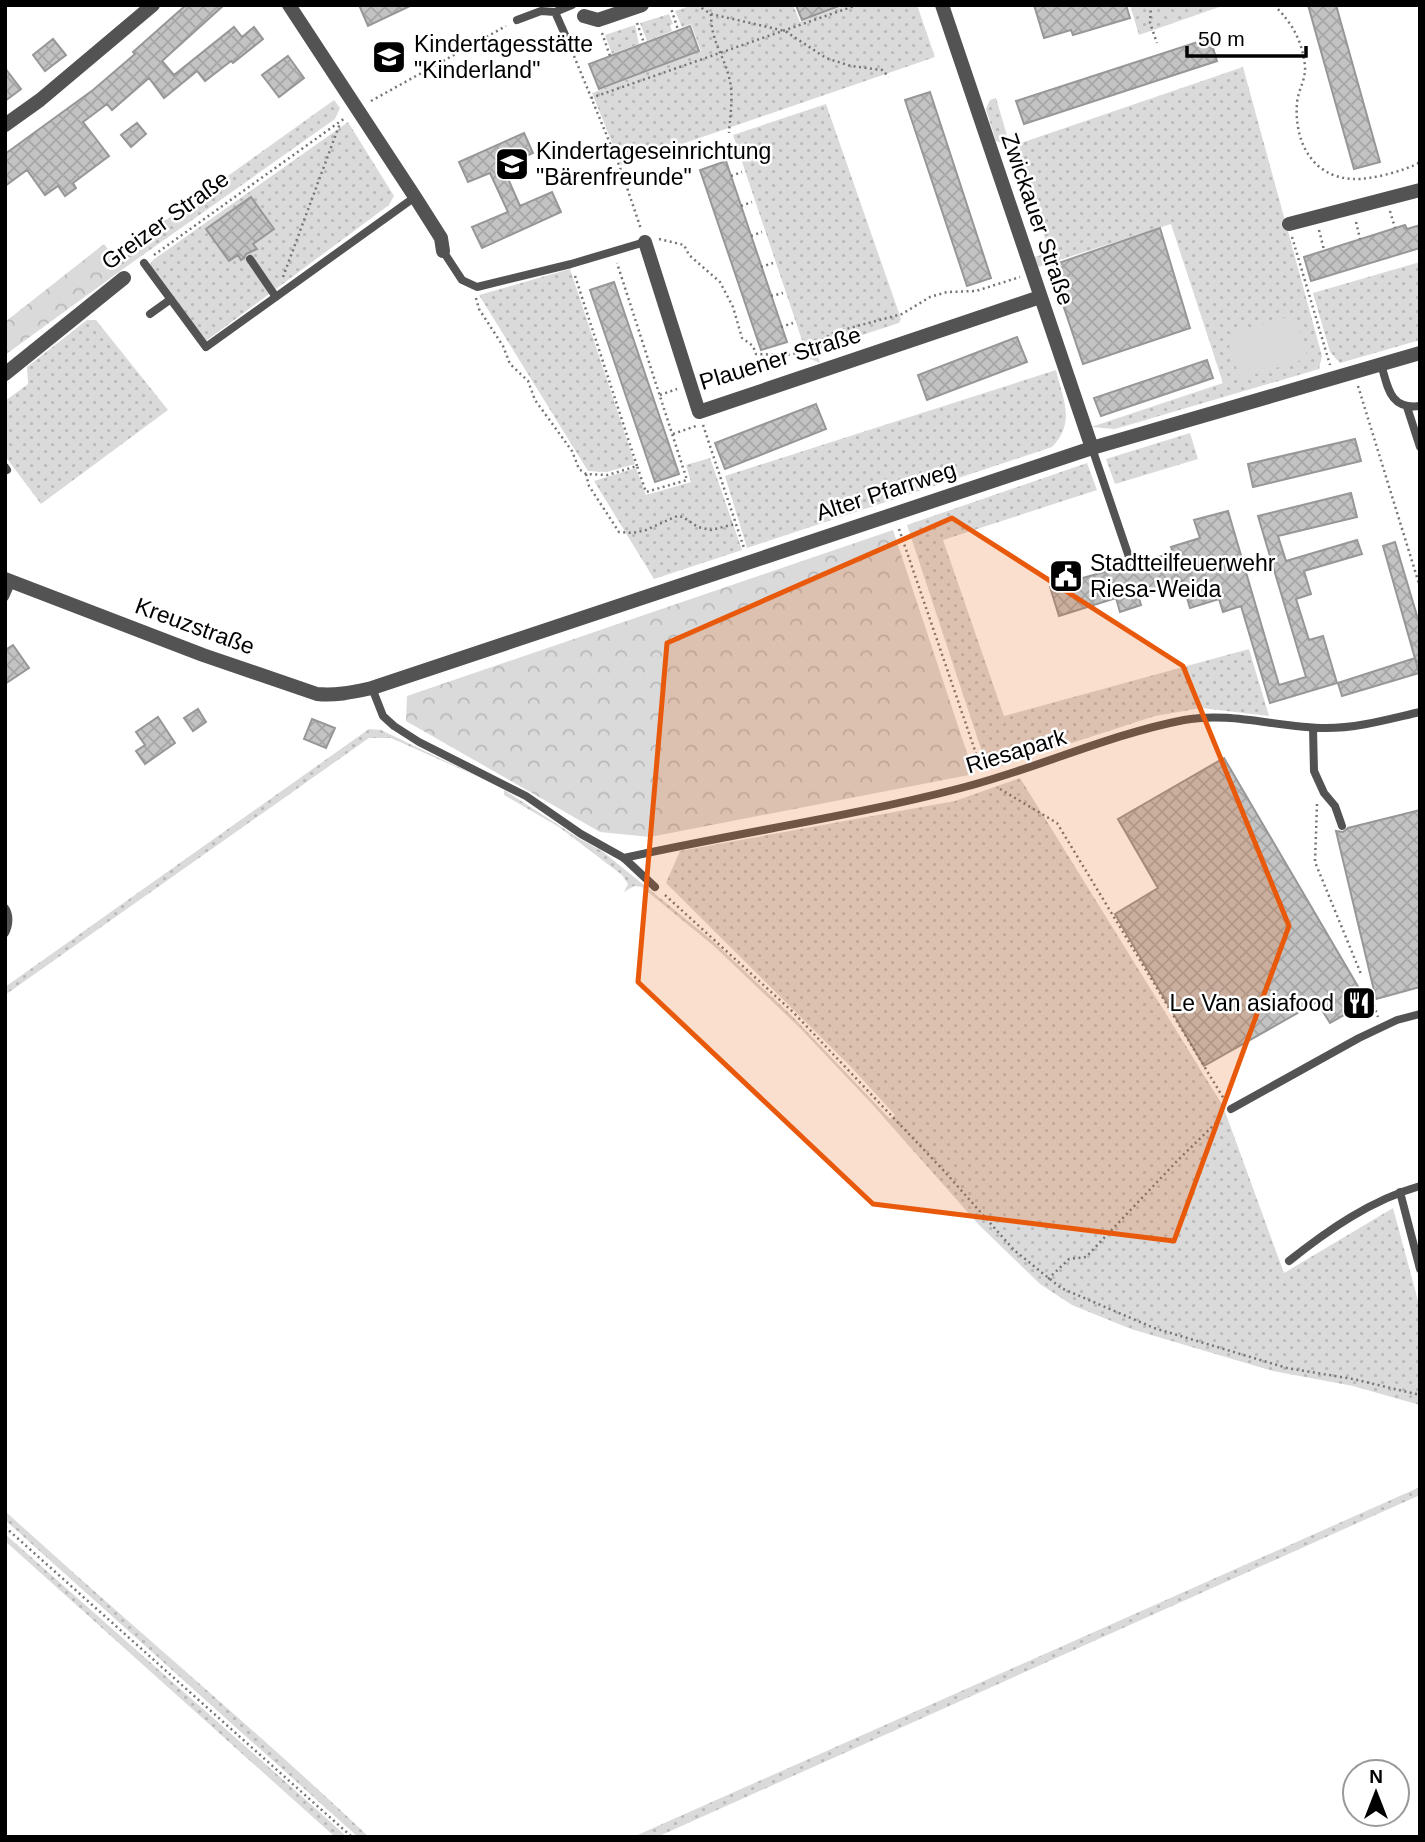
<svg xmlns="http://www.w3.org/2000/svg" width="1425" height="1842" font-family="Arial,sans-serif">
<defs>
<pattern id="green-dots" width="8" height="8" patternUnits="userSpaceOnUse" patternTransform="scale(1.75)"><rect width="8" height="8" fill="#dadada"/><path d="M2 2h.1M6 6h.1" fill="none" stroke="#b9b9b9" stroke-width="1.8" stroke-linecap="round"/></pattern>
<pattern id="forest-crowns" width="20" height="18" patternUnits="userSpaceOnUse" patternTransform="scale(1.75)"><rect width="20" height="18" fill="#dadada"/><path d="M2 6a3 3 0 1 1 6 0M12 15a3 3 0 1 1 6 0" fill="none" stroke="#b9b9b9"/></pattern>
<pattern id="building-cross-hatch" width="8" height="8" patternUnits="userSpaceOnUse" patternTransform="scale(1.75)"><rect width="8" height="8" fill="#c3c3c3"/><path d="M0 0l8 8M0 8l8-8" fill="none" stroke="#a6a6a6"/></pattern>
</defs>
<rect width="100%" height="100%" fill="#fff"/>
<path fill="url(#green-dots)" d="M693,5H793L800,22L846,5H917L935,57L621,165L592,93L701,51L691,24L682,27L675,11Z
M1130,5H1225L1139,35Z
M669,14L673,24L670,25L672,31L647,41L640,23Z
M635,25L639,44L612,54L605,35Z
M1243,67L1322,356L1319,369L1115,429L1091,427L1223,383L1171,224L1038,267L1034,257L1049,253L1018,144Z
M996,98L1010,146L996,141L986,109L990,100Z
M334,100L340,108L335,119L123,269L113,258Z
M826,104L901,319L899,323L816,350L820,363L808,358L733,135Z
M348,122L394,196L389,205L206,341L149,266L153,260Z
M1420,262V340L1340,363L1330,352L1313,293Z
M570,269L635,464L607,472L588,471L479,295Z
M87,320H96L168,410L41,504L5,456V401L28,384L27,367Z
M1056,370C1063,400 1076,422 1052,447L747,548L725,476Z
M1190,433L1198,459L1115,484L1106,459Z
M710,458L742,550L654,579L594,481L636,468L646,495L691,482L686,465Z
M1087,463L1097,490L943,540L1004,716L1249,649L1269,716L1201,708L1155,716L988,770L907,525Z
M369,729L381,730L483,779L391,738H369L5,995V987Z
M1020,778L1223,1106L1284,1273L1393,1208L1420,1308V1405L1353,1386L1273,1371L1131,1329L1072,1305L1040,1284L979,1225L872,1104L799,1027L714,946L642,887L634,886L624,892L628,884L622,875L559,827L504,795V790L580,839L602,851L714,942L791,1015L890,1119L895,1115L852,1068L666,883L680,851L955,801Z
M1420,1487V1495L657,1837H633Z
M5,1511C125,1621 251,1725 369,1837H358L5,1520Z
M5,1534L314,1807L347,1837H335L5,1541Z"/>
<path fill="url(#forest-crowns)" d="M104,244L123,269L5,355V322Z
M893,530L974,774L650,837L600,832L406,721L407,696Z"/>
<path fill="#dadada" d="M1294,315L1308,358L1240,379L1226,336Z"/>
<path fill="url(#building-cross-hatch)" stroke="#979797" stroke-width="2" d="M186,5H224L162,61L174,75L234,27L242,37L254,27L263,39L233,63L231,61L205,81L197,71L164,98L149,78L112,110L107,104L83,122L109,156L73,183L76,188L65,196L58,186L45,195L27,170L5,186V154L93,90L135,54L133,52Z
M359,5H412L368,26Z
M796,5H838L839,6L802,20Z
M1034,5H1126L1130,18L1073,35L1071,30L1044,38Z
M1308,5H1336L1380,162L1354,169Z
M690,26L699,51L599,89L589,64Z
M1210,38L1217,61L1024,124L1016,101Z
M53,39L66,55L45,71L33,55Z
M288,56L304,78L279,97L262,75Z
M5,68L21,89L5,101Z
M930,92L991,278L967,286L905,100Z
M137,123L146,134L131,147L121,135Z
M524,133L533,153L503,167L520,206L552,192L561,212L482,248L472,227L508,212L490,173L468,182L459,162Z
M726,161L787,342L761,350L700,170Z
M251,197L274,229L253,244L257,249L246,254L244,258L241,260L238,255L229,261L206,229Z
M1405,225L1407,229L1420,225V248L1311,281L1304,257Z
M1160,228L1190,328L1083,364L1050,266Z
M614,282L679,474L655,482L590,290Z
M1017,337L1027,362L927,400L918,375Z
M1207,360L1213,378L1101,416L1094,398Z
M816,404L826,429L725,469L715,443Z
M1355,439L1361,461L1253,487L1248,464Z
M1351,493L1357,517L1278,536L1286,561L1357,540L1362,554L1304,571L1311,594L1296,599L1309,640L1323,636L1337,683L1270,703L1241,606L1223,612L1219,599L1190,608L1182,581L1138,595L1141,605L1120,612L1116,598L1059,616L1050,587L1173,553L1171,547L1200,538L1194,520L1228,511L1279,685L1306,677L1258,516Z
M1395,542L1420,626V662H1416L1383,546Z
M13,645L29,668L5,684V650Z
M1415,658L1419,673L1342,696L1338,683Z
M198,709L206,722L193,731L184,718Z
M158,717L175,743L145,764L136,751L145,745L136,732Z
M312,719L335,728L326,748L304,739Z
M1224,758L1367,1002L1330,1023L1317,1002L1204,1066L1115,914L1158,888L1118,819Z
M1420,810V987L1376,999L1336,831L1343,832L1348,828Z"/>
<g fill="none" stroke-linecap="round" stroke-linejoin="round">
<path stroke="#757575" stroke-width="2.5" stroke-dasharray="2 3.5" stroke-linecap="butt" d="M670,5L678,30
M697,5L711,14L785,31L826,58L851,66L882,70L889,77
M1151,5L1150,23L1157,43
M1274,5C1292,23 1302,40 1305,66C1306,80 1298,90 1297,103C1294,140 1311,177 1353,179C1370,180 1405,171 1420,162
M711,14C711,42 723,53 729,77C734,95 730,115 729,133
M637,23L644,43
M602,33L610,56
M574,56L621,170L641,229
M591,98L857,5
M371,101L506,26
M731,176L742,172
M741,206L752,202
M1390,211L1395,228
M1356,222L1360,239
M1319,230L1324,250
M751,236L762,232
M1292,237L1330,365
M659,239L684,245L689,255L720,282L733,307L742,338L753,346L756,354L786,355L803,352L835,332L902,314L930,297L947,292L976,291L1020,277
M154,255L345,118
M761,267L773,263
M575,276L637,466
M283,277L339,126L338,123
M771,296L783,293
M476,298L479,309L503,346L510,364L528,381L535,400L572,451L579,469L586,474L608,475L637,466L646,492L687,480L617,263
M781,327L793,323
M1358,386L1420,587
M660,395L677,389
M703,425L744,548
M673,434L696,426
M586,474L589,486L619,532L633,533L646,530L677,516L683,517L698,527L711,530L735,524
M899,529L982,771
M1000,789L1057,823L1224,1099
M1317,804L1315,862L1361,974
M665,895L793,1012L945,1172L1014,1250L1061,1288L1154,1328L1287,1368L1353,1379L1420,1395
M1372,1000L1378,1017
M1048,1279L1069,1259L1086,1257L1178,1160L1222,1117
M5,1527L352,1837"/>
<path stroke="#535353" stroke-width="8" d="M517,20L541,11L555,12
M570,46L555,12L572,5
M443,251L462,280L477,287L571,264L645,242
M250,259L276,297
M144,263L206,347L415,197
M150,314L171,299
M1381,364C1388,388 1390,410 1420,406
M1407,407L1420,447
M1092,448L1129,557
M5,467L7,470
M5,597L12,581
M372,688L383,716L394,726L419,742L526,796L581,834L624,858L655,887
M1313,728L1314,771L1324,793L1335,806L1342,826
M624,858C735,833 850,817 961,788C1036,769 1107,735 1184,720C1230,711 1279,728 1326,728C1358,728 1389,719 1420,712
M5,908C10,915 9,926 5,933
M1231,1109L1359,1038L1397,1020L1420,1014
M1400,1192L1420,1269
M1289,1261C1328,1230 1371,1200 1420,1186"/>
<path stroke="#535353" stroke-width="14" d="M289,5L415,197L441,238L443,251
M942,5L1092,448
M584,16L598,20L642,5
M1289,224L1420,190
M645,242L699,412L1040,297
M5,374L124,278
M5,579L203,655L317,694C336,696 353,692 372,688L1092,448L1420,353"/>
<path stroke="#535353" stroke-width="14" d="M5,125L40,100L153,5"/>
</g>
<path fill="#e8590c" fill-opacity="0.2" stroke="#e8590c" stroke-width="5" stroke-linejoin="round" d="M952,518L1183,666L1289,926L1174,1241L873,1204L638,982L667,643Z"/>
<defs>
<g id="school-square" transform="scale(1.75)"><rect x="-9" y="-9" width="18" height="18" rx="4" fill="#000" stroke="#fff"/><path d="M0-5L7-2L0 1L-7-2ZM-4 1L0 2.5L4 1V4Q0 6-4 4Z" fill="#fff"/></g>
<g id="civic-square" transform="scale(1.75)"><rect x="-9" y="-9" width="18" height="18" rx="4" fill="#000" stroke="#fff"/><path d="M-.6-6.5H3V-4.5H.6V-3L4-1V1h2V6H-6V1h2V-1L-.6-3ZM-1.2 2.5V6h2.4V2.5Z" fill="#fff"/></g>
<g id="restaurant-square" transform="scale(1.75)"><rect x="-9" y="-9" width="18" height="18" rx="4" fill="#000" stroke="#fff"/><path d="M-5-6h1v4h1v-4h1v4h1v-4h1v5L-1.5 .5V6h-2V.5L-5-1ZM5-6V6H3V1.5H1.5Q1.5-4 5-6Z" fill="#fff"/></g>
</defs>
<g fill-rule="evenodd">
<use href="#school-square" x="389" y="57"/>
<use href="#school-square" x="512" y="164"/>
<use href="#civic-square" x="1066" y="576"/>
<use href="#restaurant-square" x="1359" y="1003"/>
</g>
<g text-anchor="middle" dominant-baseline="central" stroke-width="5" stroke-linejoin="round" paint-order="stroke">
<g font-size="23" fill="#000" stroke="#fff" text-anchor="start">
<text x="414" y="44">Kindertagesstätte<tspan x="414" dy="26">"Kinderland"</tspan></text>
<text x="536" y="151">Kindertageseinrichtung<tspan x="536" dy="26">"Bärenfreunde"</tspan></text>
<text x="1090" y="563">Stadtteilfeuerwehr<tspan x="1090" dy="26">Riesa-Weida</tspan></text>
<text x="1334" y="1003" text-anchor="end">Le Van asiafood</text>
</g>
<g font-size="23" fill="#000" stroke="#fff">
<text transform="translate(1038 219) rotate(71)">Zwickauer Straße</text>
<text transform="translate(165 220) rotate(-36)">Greizer Straße</text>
<text transform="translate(780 358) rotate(-17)">Plauener Straße</text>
<text transform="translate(886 491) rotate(-18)">Alter Pfarrweg</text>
<text transform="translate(195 626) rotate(20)">Kreuzstraße</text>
<text transform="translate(1016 751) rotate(-17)">Riesapark</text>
</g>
</g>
<rect width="1425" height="1842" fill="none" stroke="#000000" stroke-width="14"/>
<g transform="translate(1376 1793)"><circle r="33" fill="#ffffff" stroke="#999999" stroke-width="2"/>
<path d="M0-5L12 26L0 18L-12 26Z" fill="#000000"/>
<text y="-10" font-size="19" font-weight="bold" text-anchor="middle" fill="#000000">N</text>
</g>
<path d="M1187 46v10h119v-10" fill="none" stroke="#000000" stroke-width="3.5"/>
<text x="1198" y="46" font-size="21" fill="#000000" stroke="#ffffff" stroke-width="5" paint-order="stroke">50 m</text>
</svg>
